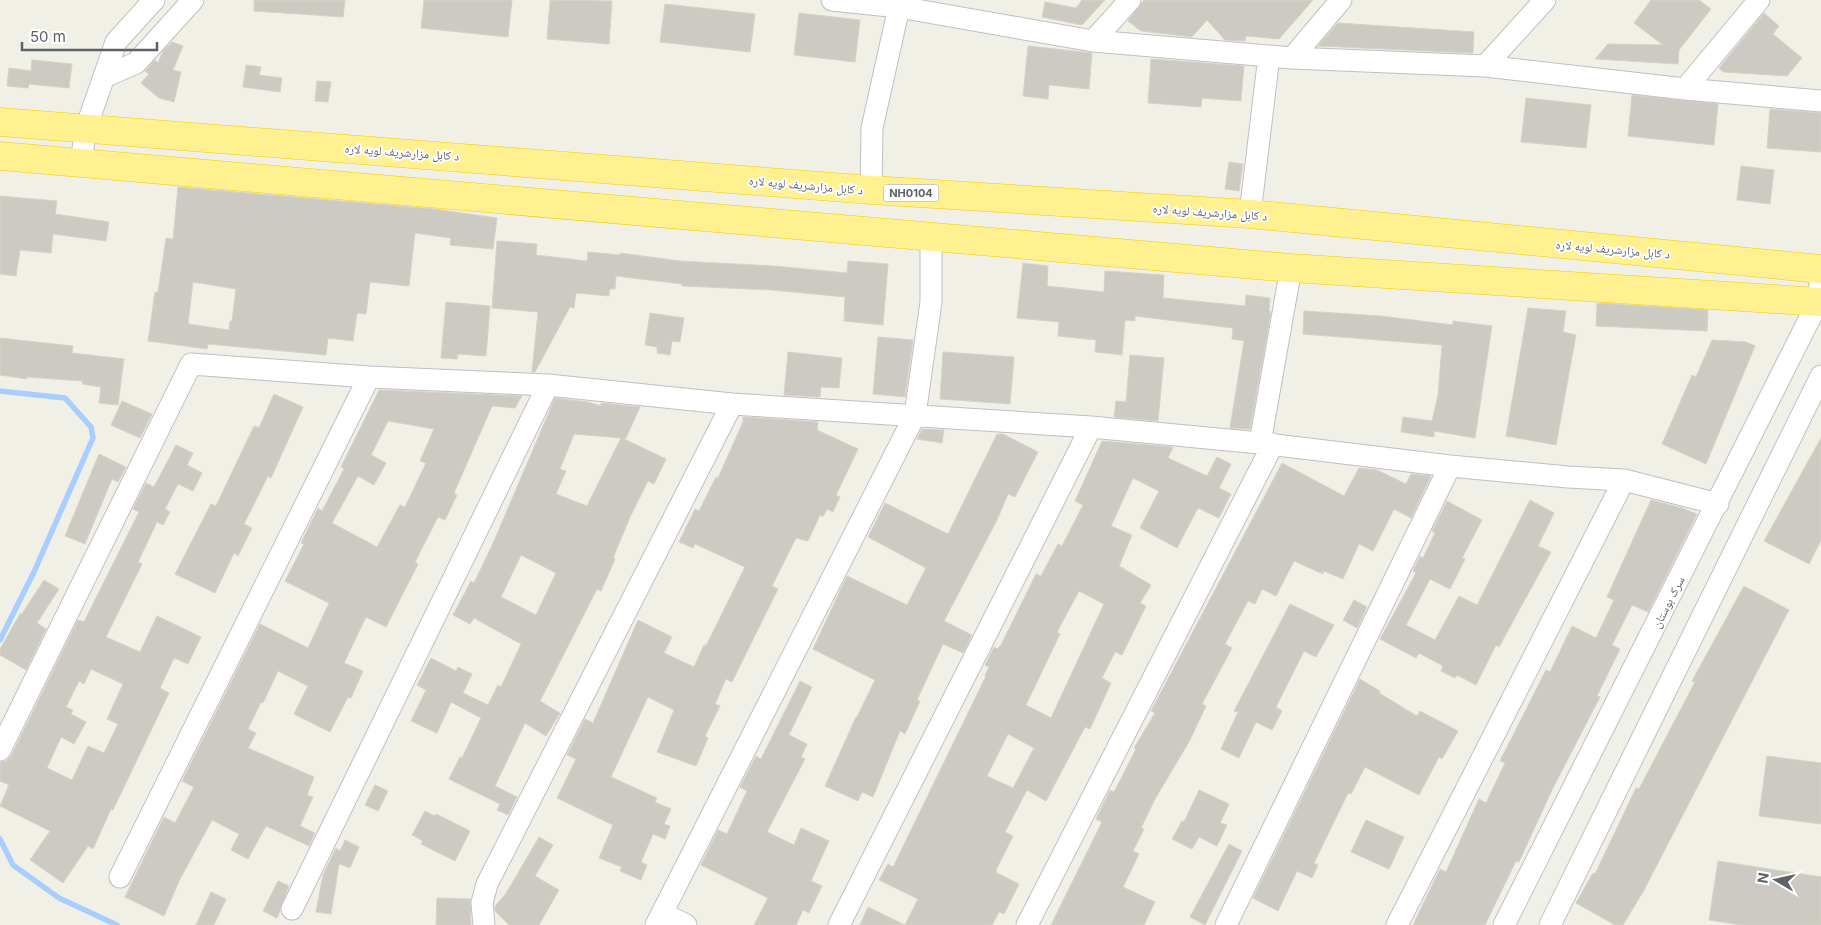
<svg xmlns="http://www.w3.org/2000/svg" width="1821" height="925" font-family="Inter,'Noto Naskh Arabic',sans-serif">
<rect width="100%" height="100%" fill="#f1f0e6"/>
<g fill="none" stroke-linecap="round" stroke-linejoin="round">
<path stroke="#a8ceff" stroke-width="5.5" d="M0,391L65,398L91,427L93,438L34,572L0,640
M0,839L13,865L59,898L117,925"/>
</g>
<path fill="#cccac3" stroke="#d7d3c4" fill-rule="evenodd" d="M254,0H345L343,17L254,11Z
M424,0H512L508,37L421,28Z
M550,0L612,1L609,44L547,39Z
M1082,0H1105L1082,25L1042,17L1045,2L1076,8Z
M1144,0H1313L1279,39L1246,36L1245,41L1225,40L1207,20L1192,37L1141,31L1128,21Z
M1651,0H1699L1711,9L1679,50L1678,64L1595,59L1608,44L1663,45L1634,23Z
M665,4L755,14L750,52L660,42Z
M799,13L860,20L855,62L794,55Z
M1764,13L1779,26L1773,34L1802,58L1787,76L1723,72L1719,68Z
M1338,23L1474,32L1473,53L1318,46Z
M172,42L183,46L173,70L181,72L174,102L159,98L141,83L149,74L145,71L155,60L158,63L163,51Z
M1028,46L1092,53L1089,89L1049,85L1048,99L1023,96Z
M1151,59L1244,66L1241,101L1202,98L1201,107L1148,103Z
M32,60L72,64L69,88L29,84L28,88L7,86L9,68L31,71Z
M246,65L261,67L259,75L282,78L280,92L243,87Z
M317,81L331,82L328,102L315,101Z
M1632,95L1718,104L1714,145L1628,136Z
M1526,98L1591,105L1586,148L1521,142Z
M1770,109L1821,113V152L1767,148Z
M1229,162L1243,164L1239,191L1225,189Z
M1741,166L1774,170L1770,204L1737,200Z
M178,187L434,209L497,218L493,249L450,245L451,238L415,233L409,286L370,282L366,314L357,313L353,341L328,338L326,355L208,344L207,349L148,341L155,292H158L166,238L173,239ZM193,282L236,289L232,321H230L229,330L188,324Z
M0,196L57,201L55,214L109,222L106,241L53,234L51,253L20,250L16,276L0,274Z
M497,241L537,244L536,255L587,261L588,252L620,255V253L680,261L774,266L847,273L848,261L888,264L883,325L844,321L845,297L772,290L682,286V284L616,276L615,289H610L609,296L576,293L574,308L570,307L535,372H532L538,312L492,308Z
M1023,263L1048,266L1047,286L1104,292L1105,271L1164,275L1163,298L1245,306L1246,295L1270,298L1269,311L1271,312L1250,429L1230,428L1244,341L1232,339L1233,328L1135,316V321L1125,320L1122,355L1095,352L1096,340L1058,336L1059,322L1017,318Z
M446,302L490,306L486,356L458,354L457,359L441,358Z
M1597,303L1708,310L1707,331L1596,326Z
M1528,308L1566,311L1563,332L1576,335L1556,445L1506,436Z
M1304,311L1381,316L1453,325V321L1492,326L1475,438L1434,431V437L1401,432L1403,417L1432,421L1438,395L1442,345L1303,334Z
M650,313L684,318L680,342L672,341L670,355L657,353V347L645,345Z
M878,337L913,340L905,397L873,394Z
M0,338L73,346L72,353L124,359L118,405L99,403L101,387L82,384L83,381L27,377V379L0,375Z
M1712,340L1746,342L1755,346L1706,464L1662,444L1692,375L1696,377Z
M788,352L842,358L839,388L821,387L820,397L784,395Z
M943,352L1014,357L1010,404L940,399Z
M1130,355L1164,358L1158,421L1114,417L1116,401L1126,402Z
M379,390L522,396L515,408L492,406L454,493L457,495L445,520L438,517L415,562L418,564L386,627L366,617L344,663L363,671L351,698L348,697L330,732L294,714L308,686L278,671L263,703L261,702L248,729L256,733L248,748L314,777L307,795L313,797L300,826L315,833L309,846L266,826L248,859L231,850L239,834L212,820L180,879L164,916L125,897L164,817L175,823L194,787L182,781L260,624L308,648L329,603L285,581L304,544L301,543L318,508L322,511L344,469L341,467ZM388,421L434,429L420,461L426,463L405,507L400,505L377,547L332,523L358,476L374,485L386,463L371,455Z
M274,394L303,407L271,478L268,476L244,524L252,528L238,556L234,553L215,593L175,574L211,504L216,506L254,426L259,428Z
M555,398L588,402L601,406V403L640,407L626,438H622L666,459L654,484L648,481L630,517L613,558L615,559L601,591L597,589L540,701L560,713L546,736L525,723L495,786L517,797L508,815L497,810L500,804L449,779L460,757L462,758L481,718L451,702L437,733L411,721L426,690L417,685L431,658L456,671L458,667L472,674L463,693L488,705L498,685L501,687L521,644L474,618L470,624L453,615L471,581L474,583L494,541ZM574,434L621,438L587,506L556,494L566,471L560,469ZM521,555L556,573L536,615L501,597Z
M122,401L152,414L140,438L111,425Z
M743,417L818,422L817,430L858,449L836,495L840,497L833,512L827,509L823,517L820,515L808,541L796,538L772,586L778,589L732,682L726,679L715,704L720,706L705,736L708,738L696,766L657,752L674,710L648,697L611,777L657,798L655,802L671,809L664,824L670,826L665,839L653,834L641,862L647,865L641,880L620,871L622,867L599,858L613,825L557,798L576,759L567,755L585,719L593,723L638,620L672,637L664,653L694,667L704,645L706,646L745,567L695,544L693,548L679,542L695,509L699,511L716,477L718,478L743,422Z
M922,429L944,430L942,443L917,439Z
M997,434H1003L1038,452L1015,497L1008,494L997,520L944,621L972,635L963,653L943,644L917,700L920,701L905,734L900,731L873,797L862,792L858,801L825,786L856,717H857L875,680L813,649L847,576L907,605L926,568L868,537L885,503L948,534Z
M1821,438V540L1809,564L1764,541Z
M1102,441L1173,447L1168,458L1207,476L1217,457L1231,464L1219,488L1231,494L1219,518L1198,508L1177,548L1140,528L1159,491L1133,478L1111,526L1132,535L1119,566L1151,585L1140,603L1146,606L1122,655L1115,652L1102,678L1111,683L1090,729L1085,727L1046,801L1027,790L1005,832L1013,836L996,870L997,873L1019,884L1004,914L999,912L992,925H905L918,899L879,880L888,864L893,867L986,676L985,675L989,667L985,665L994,647L997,649L1001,645L1036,574L1041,576L1058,544L1062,546L1083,505L1075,501ZM1079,591L1104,604L1051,718L1026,705L1060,634L1057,632ZM1008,734L1034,748L1013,788L987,776Z
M176,445L193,453L187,465L202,473L193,491L178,484L165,509L170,512L163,525L157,522L138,562L142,564L106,637L140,652L157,616L201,637L188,664L174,658L160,688L169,693L113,810L111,809L93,849L88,846L63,883L30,860L50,831L0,806L9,785L0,781V762L6,761L11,756L78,620L84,622L139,512L133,509L146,483L154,487ZM91,669L123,684L107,719L118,724L104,753L88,746L72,780L47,768L61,737L74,744L86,722L71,714L73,710L66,707L79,681L84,684Z
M99,454L126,467L118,482L112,479L85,544L65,536Z
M1282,463L1344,496L1359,468L1377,470L1406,484L1411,474L1431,476L1411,518L1394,509L1373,551L1359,544L1343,579L1324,571L1323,574L1294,561L1276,596L1262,589L1255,604L1248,601L1225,644L1232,648L1202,704L1206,706L1189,742L1155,799L1141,828L1144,829L1133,851L1139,854L1123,887L1155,902L1144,925H1051L1102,822L1096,819L1110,790L1114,792L1136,749L1134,748L1155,713L1151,711Z
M1530,500L1554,513L1538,546L1551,552L1499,647L1496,645L1476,685L1457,675L1455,678L1441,671L1443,666L1419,653L1416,658L1380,639L1416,573L1413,571L1420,556L1423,558L1435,533L1432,531L1447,501L1482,520L1462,558L1465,559L1450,589L1430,579L1406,625L1435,640L1459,596L1477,605Z
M1651,500L1682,508L1697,514L1648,612L1632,605L1612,645L1620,649L1597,696L1600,697L1552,790L1519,862L1516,861L1485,925H1413L1440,869L1446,872L1479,799L1486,803L1505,763L1500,761L1546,670L1550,672L1572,626L1596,638L1614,600L1607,597Z
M44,580L59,589L37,623L46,629L26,670L0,655V649L20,614H22Z
M1744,586L1789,610L1644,890L1623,925H1615L1576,903L1593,873L1595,874L1636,788L1639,789L1695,682L1692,681Z
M1354,600L1367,607L1357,628L1343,620Z
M1290,604L1334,625L1316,657L1304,651L1276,707L1282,711L1272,730L1256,722L1239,758L1221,749L1238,712L1234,711Z
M1360,679L1380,691L1379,693L1417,716L1420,711L1458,731L1442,759L1439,757L1419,795L1365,767L1351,794L1348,793L1314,863L1318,865L1312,878L1297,871L1278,911L1253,898Z
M800,681L812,687L789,735L807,744L801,757L805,759L767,832L794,845L801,828L829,841L811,881L822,886L809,913L803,910L796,925H754L768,898L701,865L718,830L727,834L747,791L740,787L756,756L761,759Z
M1767,756L1821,763V824L1759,816Z
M375,785L388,791L378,811L365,805Z
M1199,790L1229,804L1220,823L1227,825L1217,846L1199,837L1192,849L1172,839L1182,821L1184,822Z
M425,811L435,816L436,814L470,831L455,861L421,844L423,841L412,835Z
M1366,820L1404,837L1389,869L1351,852Z
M539,837L553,845L535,876L559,890L539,925H509L495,911V906L505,895Z
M345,840L359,847L350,868L339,864L331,914L316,912L323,875L336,848L340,851Z
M1229,844L1242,851L1205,925L1190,917Z
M1718,861L1821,877V925H1741L1709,920Z
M278,881L289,886L277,918L263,911Z
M211,892L226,899L214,925H196Z
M437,898L470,899L471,925H436Z
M868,907L905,925H860Z"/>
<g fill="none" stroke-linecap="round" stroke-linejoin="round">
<g stroke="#bebfc6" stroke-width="23">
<path id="minor" d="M832,0L899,7L1093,41L1292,58L1485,66L1685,89L1821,101
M1093,41L1130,0
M1292,58L1341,0
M1485,66L1545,0
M106,76L136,63L193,0
M1685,89L1759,0
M81,162L86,128L116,42L154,0
M871,190L872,128L899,7L906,0
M1250,214L1269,56
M1260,443L1291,268
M0,750L191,364L369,377L548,385L732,404L1091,427L1260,443L1450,466L1568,477L1624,480L1718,504
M120,877L369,377
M292,909L548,385
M662,913L686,925
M484,925L482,903L487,884L732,404
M656,925L915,415L931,302V236
M839,925L1091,427
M1027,925L1273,444
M1226,925L1450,466
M1397,925L1624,480
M1504,925L1818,302L1821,276
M1550,925L1821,376"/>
</g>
<g stroke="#f7c900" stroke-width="29">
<path id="highway" d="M0,122L871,190L1250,214L1821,269
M0,156L1291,268L1821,302"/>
</g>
<use href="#minor" stroke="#fff" stroke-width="21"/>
<use href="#highway" stroke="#fff18f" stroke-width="28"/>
</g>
<g text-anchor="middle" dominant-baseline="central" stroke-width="4" stroke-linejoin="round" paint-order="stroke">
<rect fill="#fff" stroke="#8e9095" stroke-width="1" x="883.5" y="184.5" width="55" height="17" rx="4"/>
<g font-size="11" font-weight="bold" fill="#5d6168">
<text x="911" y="193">NH0104</text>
</g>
<g font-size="12" fill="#5d6168" stroke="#fff">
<text transform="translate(402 152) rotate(4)">د کابل مزارشریف لویه لاره</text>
<text transform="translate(806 185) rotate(5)">د کابل مزارشریف لویه لاره</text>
<text transform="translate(1210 212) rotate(4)">د کابل مزارشریف لویه لاره</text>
<text transform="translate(1613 249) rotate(5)">د کابل مزارشریف لویه لاره</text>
<text transform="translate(1668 602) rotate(-63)">سرک بوستان</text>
</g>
</g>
<g transform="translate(1776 880) rotate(279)" stroke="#ffffff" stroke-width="4" paint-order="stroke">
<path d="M0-4L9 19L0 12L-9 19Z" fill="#5d6168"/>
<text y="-8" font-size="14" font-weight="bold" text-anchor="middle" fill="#5d6168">N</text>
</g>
<path d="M22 42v8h135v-8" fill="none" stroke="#5d6168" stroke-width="2.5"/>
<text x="30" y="42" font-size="15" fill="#5d6168" stroke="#ffffff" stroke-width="4" paint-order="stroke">50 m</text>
</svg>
